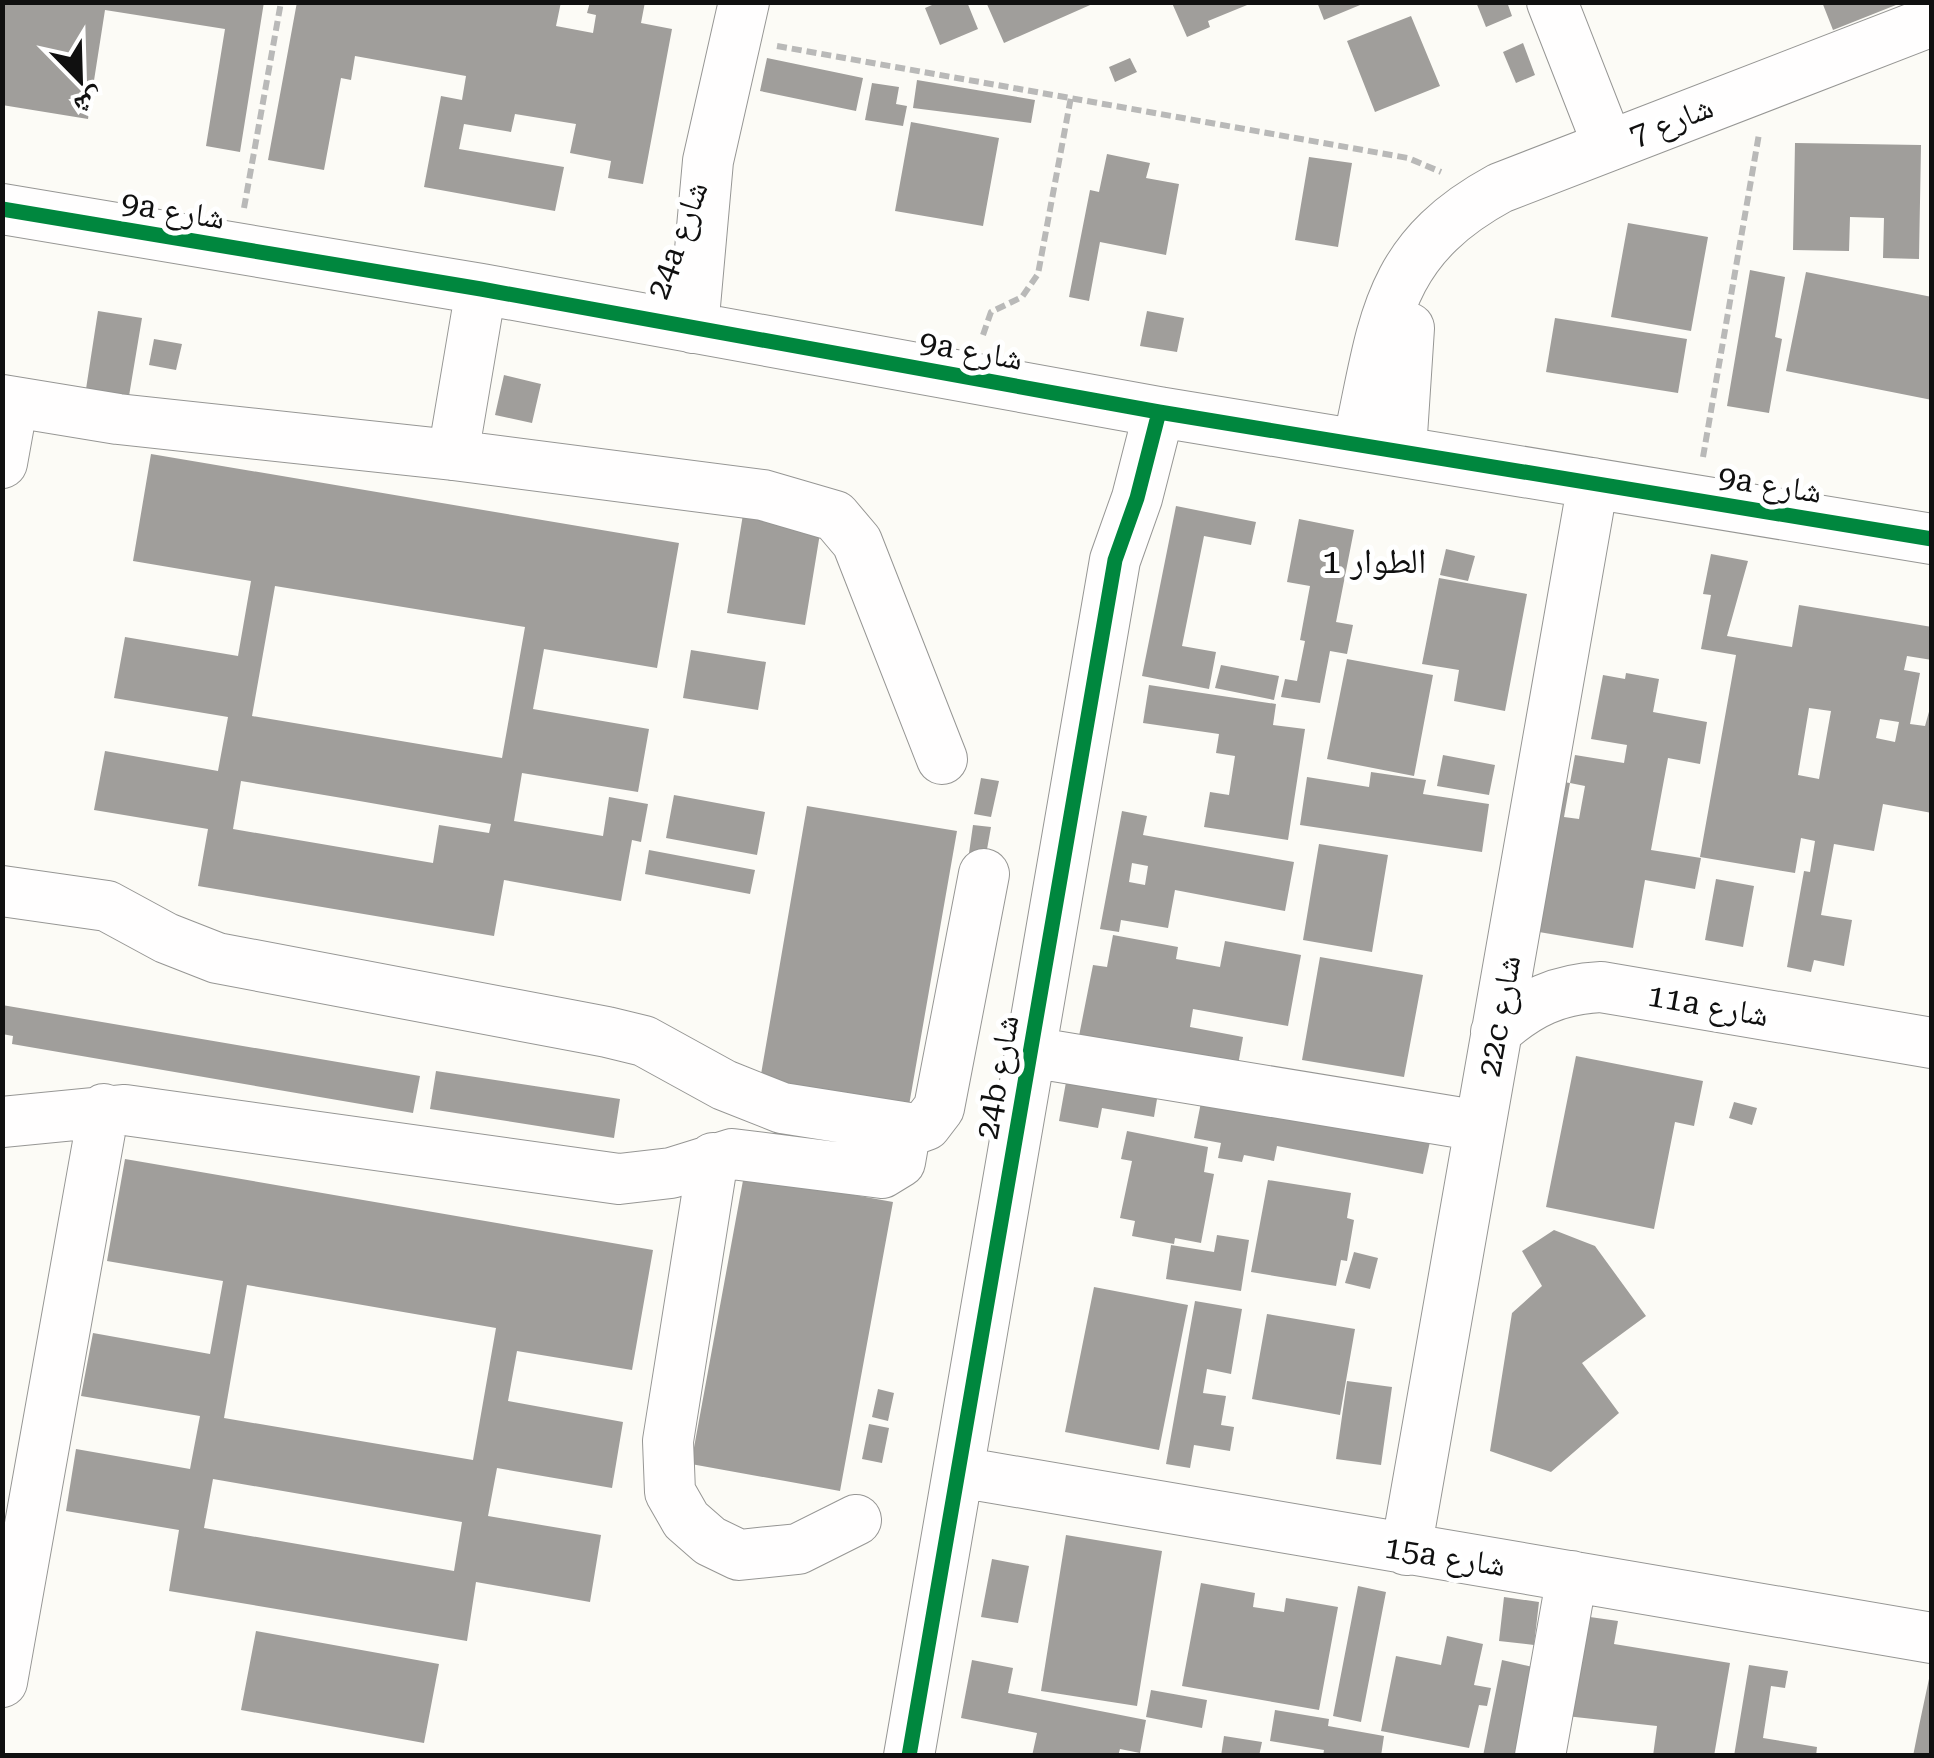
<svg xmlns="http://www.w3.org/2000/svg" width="1934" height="1758" font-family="'Roboto Serif','Noto Naskh Arabic',serif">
<rect width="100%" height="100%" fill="#fcfbf6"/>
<path fill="#a09e9b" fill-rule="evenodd" d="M2,2H264L240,152L206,146L225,29L105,10L88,119L2,105Z
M297,2H561L556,26L593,33L596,15L587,13L590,2H645L641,23L672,29L643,184L608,178L611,161L570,153L576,124L515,114L511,132L464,124L459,149L564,167L555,211L424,187L441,96L462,100L466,76L355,56L351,80L341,78L324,170L268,160Z
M939,2H967L978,29L940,45L925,8Z
M986,2H1097L1004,43Z
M1317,2H1365V3L1324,20Z
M1476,2H1507L1512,16L1486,27Z
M1822,2H1901V3L1833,30Z
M1172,3H1252L1208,21L1210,27L1187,37Z
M1411,16L1440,86L1375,112L1347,41Z
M1523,43L1535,75L1516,83L1503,52Z
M767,58L863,78L856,111L760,91Z
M1130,58L1137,72L1115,82L1109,67Z
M917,80L1035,100L1031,123L913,108Z
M872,83L899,87L896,104L907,106L903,126L865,120Z
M911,122L999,138L983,226L895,211Z
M1795,143L1921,145L1919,259L1883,258L1884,218L1850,217L1849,251L1793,250Z
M1107,154L1150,163L1146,178L1179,184L1166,255L1100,242L1089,301L1069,297L1090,190L1099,192Z
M1309,157L1352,163L1338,247L1295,240Z
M1628,223L1708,237L1691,331L1611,317Z
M1750,270L1785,277L1775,337L1782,339L1769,413L1727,406Z
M1806,272L1932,297V400L1786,371Z
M98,311L142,318L129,396L86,389Z
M1147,311L1184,318L1177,352L1140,346Z
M1555,318L1687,339L1678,393L1546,372Z
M154,339L182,344L176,370L149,365Z
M504,375L541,384L532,423L495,415Z
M151,454L679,543L657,668L544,649L533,709L649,729L638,792L522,773L514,821L603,836L609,797L648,804L641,842L632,840L621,901L504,880L494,936L198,886L208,829L94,810L105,751L218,771L228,717L114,698L125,637L238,656L251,581L133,561ZM275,586L525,627L502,758L252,716ZM241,781L348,799L491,824L489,833L439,825L433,863L233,829Z
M745,502L823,515L805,625L727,613Z
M1176,506L1256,522L1251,545L1204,536L1182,646L1216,652L1209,689L1142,676Z
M1299,519L1354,530L1336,622L1353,625L1347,654L1330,651L1320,703L1281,697L1285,679L1297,681L1305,641L1300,640L1310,586L1287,582Z
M1446,549L1475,556L1468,581L1440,575Z
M1711,554L1748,561L1727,636L1792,647L1799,605L1932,627V660L1907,656L1904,670L1920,673L1910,724L1925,726L1932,701V813L1883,804L1874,851L1834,844L1821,915L1852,920L1844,966L1814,960L1811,972L1787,967L1804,871L1810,872L1815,841L1801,838L1795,873L1700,857L1736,655L1701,649L1711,595L1703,594ZM1809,708L1831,711L1819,779L1798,775ZM1880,719L1899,722L1895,742L1876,738Z
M1439,578L1527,594L1505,711L1454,701L1459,670L1422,664Z
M691,650L766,662L758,710L683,698Z
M1347,659L1433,675L1414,776L1327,759Z
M1221,665L1279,676L1274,700L1215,688Z
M1626,673L1659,679L1653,712L1707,722L1700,764L1668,758L1651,850L1701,858L1695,889L1645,880L1633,948L1539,932L1551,780L1570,783L1564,817L1579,819L1585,786L1570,783L1575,755L1624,763L1627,745L1591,739L1603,675L1625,679Z
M1149,685L1276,704L1273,725L1305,729L1288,840L1204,827L1210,792L1229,795L1235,756L1216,753L1219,734L1143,723Z
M1443,755L1495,765L1489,795L1437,786Z
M1371,772L1426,780L1423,794L1489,804L1482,852L1300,825L1307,777L1369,787Z
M981,778L999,781L991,817L974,814Z
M674,795L765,812L757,855L666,838Z
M807,806L957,831L908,1111L759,1086Z
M1122,811L1147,816L1143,835L1294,862L1285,911L1175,890L1168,928L1121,920L1119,932L1100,929ZM1132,863L1148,866L1145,885L1129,882Z
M973,825L991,827L986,855L969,853Z
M1319,844L1388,855L1372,952L1303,940Z
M649,850L755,870L750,894L645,874Z
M1716,879L1754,886L1743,947L1705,940Z
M1113,935L1178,947L1176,959L1220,967L1225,941L1301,955L1288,1026L1193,1009L1190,1027L1243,1037L1238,1065L1079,1036L1093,965L1107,967Z
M1320,957L1423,975L1404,1077L1302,1060Z
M2,1005L420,1076L413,1113L12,1044L13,1036L2,1034Z
M1576,1056L1703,1081L1694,1126L1675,1122L1654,1229L1546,1207Z
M436,1071L620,1099L614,1138L430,1109Z
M1068,1071L1159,1087L1154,1117L1102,1108L1098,1128L1059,1121Z
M1203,1092L1431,1137L1423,1174L1277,1146L1274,1161L1244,1155L1242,1162L1218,1158L1221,1143L1194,1138Z
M1734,1102L1757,1108L1752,1125L1729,1118Z
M1127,1131L1208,1147L1204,1172L1214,1174L1201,1243L1175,1238L1174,1244L1132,1236L1135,1221L1120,1218L1132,1161L1121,1159Z
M125,1159L653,1250L632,1370L517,1351L508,1401L623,1422L612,1488L497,1468L488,1516L601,1535L590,1602L476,1582L467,1641L169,1591L179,1530L66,1511L76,1449L190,1469L200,1416L81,1396L93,1333L210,1354L223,1281L107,1261ZM247,1285L496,1328L473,1460L224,1418ZM213,1479L462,1522L454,1571L204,1528Z
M744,1175L893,1202L840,1491L691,1464Z
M1268,1180L1351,1193L1347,1218L1354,1220L1347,1261L1341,1260L1336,1286L1251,1272Z
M1554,1230L1595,1246L1646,1316L1582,1363L1619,1413L1551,1472L1490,1451L1512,1313L1542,1286L1522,1251Z
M1217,1235L1249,1240L1241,1291L1166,1279L1171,1245L1214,1252Z
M1354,1252L1378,1258L1370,1289L1345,1283Z
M1094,1287L1188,1305L1159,1450L1065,1432Z
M1195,1301L1242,1309L1231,1374L1207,1369L1203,1393L1226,1396L1221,1425L1234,1427L1230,1451L1194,1445L1190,1468L1166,1464Z
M1267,1314L1355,1329L1340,1415L1252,1399Z
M1347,1381L1392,1387L1381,1465L1336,1459Z
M878,1389L894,1393L888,1421L872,1417Z
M869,1424L889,1428L882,1463L862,1459Z
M1066,1535L1162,1551L1137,1706L1041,1691Z
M992,1559L1029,1566L1018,1623L981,1617Z
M1201,1583L1255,1593L1253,1607L1284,1612L1286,1598L1338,1607L1319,1710L1182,1686Z
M1358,1586L1386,1592L1361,1722L1333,1716Z
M1504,1597L1539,1602L1534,1645L1499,1641Z
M1583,1616L1618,1621L1614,1644L1730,1663L1714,1756H1653L1657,1726L1566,1716Z
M256,1631L439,1664L424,1743L241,1710Z
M1447,1636L1483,1644L1474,1685L1491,1688L1487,1706L1479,1705L1469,1748L1381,1731L1396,1656L1441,1665Z
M972,1660L1013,1668L1008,1693L1146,1720L1140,1753L1120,1749L1118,1756H1032L1037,1733L961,1718Z
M1502,1660L1533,1667L1515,1756H1483Z
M1749,1665L1788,1671L1785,1688L1771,1686L1763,1738L1817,1747L1816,1756H1734Z
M1930,1674L1932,1756H1913L1919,1726Z
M1151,1690L1207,1700L1202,1728L1146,1717Z
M1275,1710L1329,1719L1328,1726L1384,1736L1381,1756H1323L1324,1750L1270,1741Z
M1224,1736L1262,1742L1259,1756H1221Z"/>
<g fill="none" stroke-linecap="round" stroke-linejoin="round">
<g stroke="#969694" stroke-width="52">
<path id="minor" d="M1552,2L1608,145
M2,209L481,289L1159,412L1932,539
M693,328L708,161L744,2
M2,400L118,419L453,455L763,495L835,516L857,542L942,759
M1358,443C1384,325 1384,251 1500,188L1932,21
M1401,450L1409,328
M453,455L481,289
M2,463L13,402
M2,891L107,906L166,938L217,958L607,1032L644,1041L724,1085L782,1108L915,1129L926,1125L939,1108L984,874
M1496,1032C1528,1003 1558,989 1601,987L1932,1043
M1030,1052L1480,1126
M2,1122L125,1110L619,1179L671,1173L732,1154L882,1173L900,1162L906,1128
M713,1158L668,1441L670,1492L686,1520L710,1541L739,1555L798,1549L856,1520
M959,1472L1932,1638
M1406,1550L1593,483
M2,1682L104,1109
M909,1756L1115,560L1137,498L1159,412
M1540,1756L1572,1576"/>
</g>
<path stroke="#b9b9b8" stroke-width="6" stroke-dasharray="10 5" stroke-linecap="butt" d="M777,46L1408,158L1441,172
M244,208L281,2
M983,335L991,312L1022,297L1038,274L1071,97
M1703,457L1759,134"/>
<use href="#minor" stroke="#fffefe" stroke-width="50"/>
<g stroke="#fff" stroke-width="21">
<path id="cycleway" d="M2,209L481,289L1159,412L1932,539
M909,1756L1115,560L1137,498L1159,412"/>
</g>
<use href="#cycleway" stroke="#00873e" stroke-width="15"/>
</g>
<g text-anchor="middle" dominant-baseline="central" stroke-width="10" stroke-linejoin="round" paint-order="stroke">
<g font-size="32" fill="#101010" stroke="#fff">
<text transform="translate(1671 121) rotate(-21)">شارع 7</text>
<text transform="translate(173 210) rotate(9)">9a شارع</text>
<text transform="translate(677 240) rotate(-70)">24a شارع</text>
<text transform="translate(971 350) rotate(10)">9a شارع</text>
<text transform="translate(1770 484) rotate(9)">9a شارع</text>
<text transform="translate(1708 1005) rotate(10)">11a شارع</text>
<text transform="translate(1499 1016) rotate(-80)">22c شارع</text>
<text transform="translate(997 1077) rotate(-80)">24b شارع</text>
<text transform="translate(1445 1556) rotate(9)">15a شارع</text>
</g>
<g font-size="35" fill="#101010" stroke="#fff">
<text x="1374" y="561">الطوار 1</text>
</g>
</g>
<rect width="1934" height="1758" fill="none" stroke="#101010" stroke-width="10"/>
<g transform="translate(80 80) rotate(157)" stroke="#ffffff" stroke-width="8" paint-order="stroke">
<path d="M0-8L18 38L0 25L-18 38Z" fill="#101010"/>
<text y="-15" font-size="28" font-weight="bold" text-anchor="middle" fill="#101010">ش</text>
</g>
</svg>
